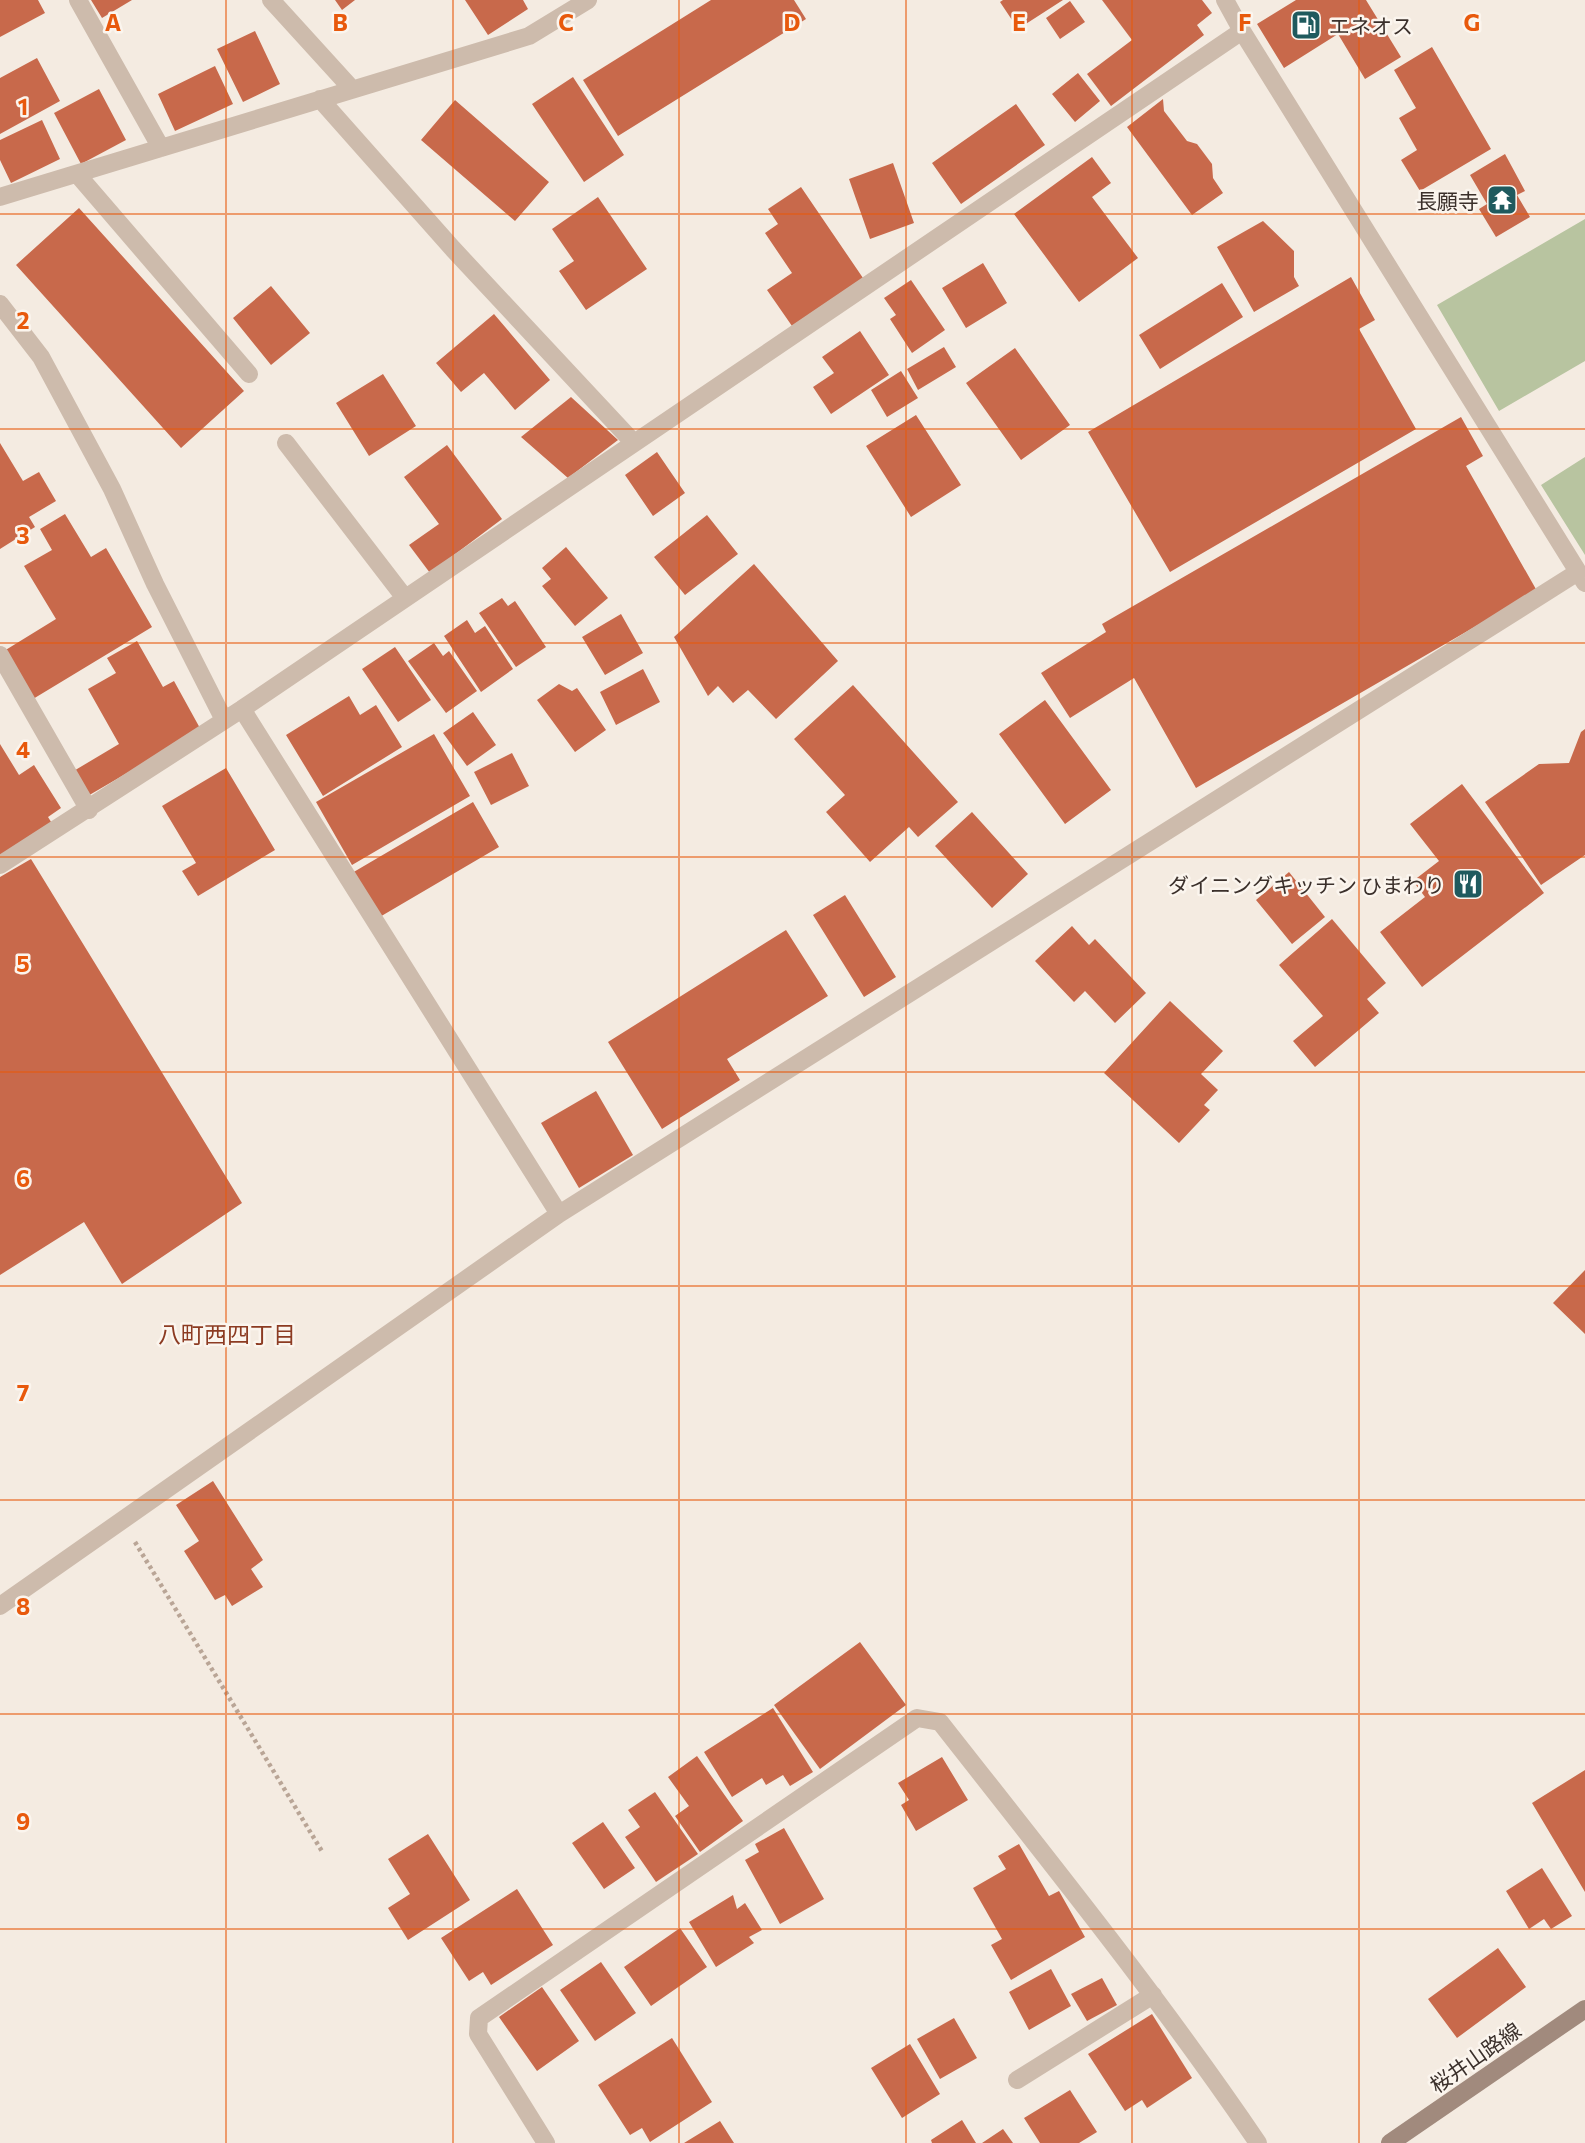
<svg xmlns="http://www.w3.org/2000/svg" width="1585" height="2143" font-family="Commissioner,'Noto Sans JP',sans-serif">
<rect width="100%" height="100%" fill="#f4ebe1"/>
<path fill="#b8c4a0" d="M1585,219V361L1499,411L1437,305Z
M1585,457V555L1541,485Z"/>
<path fill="#c8694b" d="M0,0H38L45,13L0,37Z
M91,0H132L102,18Z
M335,0H355L342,10Z
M465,0H523L528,9L488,35Z
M711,0H794L806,19L618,136L583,80Z
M1003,0H1063L1018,29L1000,2Z
M1102,0H1202L1212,13L1197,25L1204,35L1111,106L1087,74L1132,40Z
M1296,0H1366L1401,57L1365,79L1338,34L1284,68L1257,24Z
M1070,1L1085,22L1060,39L1046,18Z
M255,31L280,84L243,102L217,49Z
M1432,47L1491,149L1420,191L1401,160L1417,150L1399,118L1416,108L1394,70Z
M37,58L60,101L0,134V78Z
M215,66L233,104L175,131L158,94Z
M1078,73L1100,101L1075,122L1052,94Z
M573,77L624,155L584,182L532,104Z
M99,89L126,140L81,164L54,113Z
M1163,99L1164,111L1187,141L1197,144L1212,164L1213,178L1223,193L1192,215L1127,127Z
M455,100L549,182L515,221L421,140Z
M1016,104L1045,145L961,204L932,163Z
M42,120L60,159L11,183L0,160V140Z
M1505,154L1525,191L1517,195L1530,217L1496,237L1479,209L1487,204L1470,175Z
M1092,157L1111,183L1092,197L1138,258L1079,302L1014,214Z
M893,163L914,223L870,239L849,179Z
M801,187L863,278L792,326L767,290L792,273L765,233L778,224L768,209Z
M598,197L647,269L586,310L559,271L574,261L552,229Z
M79,208L244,391L181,448L16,265Z
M1263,221L1294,251V277L1299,286L1254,312L1217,247Z
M983,263L1007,303L966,328L942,288Z
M1351,277L1375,320L1359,329L1416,429L1170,572L1088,432Z
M911,280L945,330L912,353L890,319L896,315L884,298Z
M1222,283L1243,317L1160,369L1139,335Z
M271,286L310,333L271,365L233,318Z
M494,314L550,380L515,410L484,373L461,392L436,363Z
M860,331L889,375L831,414L813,387L834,373L822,357Z
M944,347L956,367L918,390L907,369Z
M1015,348L1070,425L1021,460L966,383Z
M901,371L918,398L887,417L871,390Z
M383,374L416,426L369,456L336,403Z
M571,397L618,440L568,478L521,437Z
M916,415L961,485L911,517L866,446Z
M1461,417L1483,456L1466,466L1537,591L1196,788L1134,678L1070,718L1041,673L1106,632L1102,624Z
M0,443L23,481L39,472L56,501L29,517L35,527L0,549Z
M447,445L502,519L430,573L409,545L439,524L404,477Z
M657,452L685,493L653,516L625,475Z
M65,514L91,557L106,548L152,627L33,699L4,651L56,619L24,566L52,550L40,529Z
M707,515L738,554L685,595L654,557Z
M566,547L608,598L575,626L542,586L551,579L542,568Z
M754,564L838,661L776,719L748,690L733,703L718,686L708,696L674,637Z
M502,598L508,606L515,601L546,647L516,667L479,613Z
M621,614L643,653L605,675L582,637Z
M467,620L475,633L485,626L513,669L481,692L444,636Z
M137,641L163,687L174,681L201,730L86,797L72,772L119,744L88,689L116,673L107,658Z
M434,643L443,656L449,651L477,691L446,713L408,661Z
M395,647L431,700L398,722L362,669Z
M643,669L660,702L616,725L600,692Z
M559,684L572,691L577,688L606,730L575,752L537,700Z
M853,685L958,802L918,837L909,827L870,862L826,812L845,795L794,739Z
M349,696L360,715L376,705L402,747L323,796L286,735Z
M1045,700L1111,790L1065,824L999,734Z
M473,712L496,745L467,766L443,733Z
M1585,729V855L1541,885L1485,802L1539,764L1569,763L1581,732Z
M434,734L470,796L352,865L316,802Z
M0,744L19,775L34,765L61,808L48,817L53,825L0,858Z
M512,753L529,786L491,805L474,772Z
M226,768L275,850L198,896L182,871L196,863L162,806Z
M1462,784L1544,893L1422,987L1380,932L1425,897L1413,881L1439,861L1410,824Z
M473,802L499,847L378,918L352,873Z
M972,812L1028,874L992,908L935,846Z
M31,859L242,1203L122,1284L84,1222L0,1275V877Z
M1289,872L1325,917L1292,944L1256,900Z
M845,895L896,977L864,997L813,915Z
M1332,919L1386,983L1367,999L1379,1013L1315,1067L1293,1041L1323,1016L1279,965Z
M1072,926L1089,945L1095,939L1146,993L1115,1023L1085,991L1074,1002L1035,961Z
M786,930L828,996L727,1059L740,1080L662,1129L608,1042Z
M1170,1001L1223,1051L1201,1074L1218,1090L1204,1105L1210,1110L1179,1143L1104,1073Z
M596,1091L633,1155L579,1188L541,1123Z
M1585,1270V1334L1553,1303Z
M213,1481L263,1560L251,1569L263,1587L232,1606L225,1595L215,1600L184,1551L199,1541L176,1505Z
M860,1642L906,1705L820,1769L774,1705Z
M773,1708L813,1772L790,1786L783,1775L766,1785L762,1778L732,1797L704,1752Z
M697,1756L743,1821L700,1852L675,1816L689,1806L668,1777Z
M942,1757L968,1800L916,1831L901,1805L909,1800L898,1783Z
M1585,1770V1892L1532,1803Z
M655,1792L698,1854L656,1882L625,1837L640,1827L628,1810Z
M603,1822L635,1868L604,1889L572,1843Z
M784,1828L824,1899L780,1924L745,1860L759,1852L755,1844Z
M428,1834L470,1900L408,1940L388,1908L410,1894L388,1859Z
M1019,1844L1049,1896L1059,1891L1085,1937L1011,1980L991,1945L1002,1939L973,1888L1006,1869L998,1856Z
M1542,1868L1572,1916L1551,1929L1544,1919L1529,1929L1506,1891Z
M517,1889L553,1945L491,1985L483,1972L469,1981L441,1938Z
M733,1895L737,1909L745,1903L762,1930L749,1937L754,1943L716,1967L689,1922Z
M680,1928L707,1967L651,2006L624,1967Z
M1498,1948L1526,1987L1457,2038L1428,1999Z
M601,1962L636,2013L595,2041L560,1990Z
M1051,1969L1071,2006L1029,2030L1009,1992Z
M1102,1978L1117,2005L1087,2021L1071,1994Z
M542,1987L579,2041L537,2071L499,2017Z
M1152,2014L1192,2078L1147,2108L1142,2100L1125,2111L1088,2054Z
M954,2018L977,2058L940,2079L917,2039Z
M672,2038L712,2102L650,2142L642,2128L630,2135L598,2085Z
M910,2044L940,2094L902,2118L871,2068Z
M1070,2090L1097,2132L1079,2143H1040L1024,2118Z
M962,2120L976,2143H932L931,2140Z
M720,2121L734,2143H684Z
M1003,2129L1013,2143H982Z"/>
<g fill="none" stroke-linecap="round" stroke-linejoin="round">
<path stroke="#b9a596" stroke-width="4.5" stroke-dasharray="3.5 3.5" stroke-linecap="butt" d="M135,1542L323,1853"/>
<path stroke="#cdbbac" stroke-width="18" d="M78,0L161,148
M271,0L352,89
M1225,0L1242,31L1585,583
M320,99L453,249L634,443
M77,174L249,374
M0,197L529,36L588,0
M0,304L41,357L112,489L155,584L224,720
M286,443L405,598
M0,655L89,810
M242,709L559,1214
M0,865L242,709L1242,31
M0,1606L559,1214L1578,572
M1017,2080L1153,1995
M546,2143L478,2034L479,2018L917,1718L940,1722C1049,1861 1159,1997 1258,2143"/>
<path stroke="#a18a7d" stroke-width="18" d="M1390,2143L1585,2009"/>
</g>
<path fill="none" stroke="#e8590c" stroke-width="2" stroke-opacity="0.55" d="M226,0V2143M453,0V2143M679,0V2143M906,0V2143M1132,0V2143M1359,0V2143M0,214H1585M0,429H1585M0,643H1585M0,857H1585M0,1072H1585M0,1286H1585M0,1500H1585M0,1714H1585M0,1929H1585"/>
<defs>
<g id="fuel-square" transform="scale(1.575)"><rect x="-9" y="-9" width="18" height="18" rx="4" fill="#1f5a5e" stroke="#fbf5ee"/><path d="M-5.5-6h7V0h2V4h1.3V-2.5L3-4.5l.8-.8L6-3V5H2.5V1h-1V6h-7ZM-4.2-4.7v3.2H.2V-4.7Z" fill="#fff"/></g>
<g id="temple-square" transform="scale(1.575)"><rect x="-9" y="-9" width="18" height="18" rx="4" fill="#1f5a5e" stroke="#fbf5ee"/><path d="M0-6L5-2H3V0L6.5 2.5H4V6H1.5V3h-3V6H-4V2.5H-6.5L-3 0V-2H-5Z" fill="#fff"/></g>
<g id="restaurant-square" transform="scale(1.575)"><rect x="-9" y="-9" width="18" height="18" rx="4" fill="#1f5a5e" stroke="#fbf5ee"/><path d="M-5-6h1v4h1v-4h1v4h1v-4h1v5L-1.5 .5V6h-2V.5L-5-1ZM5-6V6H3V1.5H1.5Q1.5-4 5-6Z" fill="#fff"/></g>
</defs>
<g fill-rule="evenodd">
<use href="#fuel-square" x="1306" y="25"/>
<use href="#temple-square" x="1502" y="200"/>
<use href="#restaurant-square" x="1468" y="884"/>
</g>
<g text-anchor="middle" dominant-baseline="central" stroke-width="5" stroke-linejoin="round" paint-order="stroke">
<g font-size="21" fill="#3b302b" stroke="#fbf5ee" text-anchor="end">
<text x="1329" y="25" text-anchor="start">エネオス</text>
<text x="1479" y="200">長願寺</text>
<text x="1445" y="884">ダイニングキッチン ひまわり</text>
</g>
<g font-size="21" fill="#3b302b" stroke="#fbf5ee">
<text transform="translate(1475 2057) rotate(-35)">桜井山路線</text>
</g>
<g font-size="23" fill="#8c3b22" stroke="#fbf5ee">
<text x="227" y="1334">八町西四丁目</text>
</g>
</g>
<g font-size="23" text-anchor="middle" font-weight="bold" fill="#e8590c" stroke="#fbf5ee" stroke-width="5" stroke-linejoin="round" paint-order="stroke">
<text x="113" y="31">A</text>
<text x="340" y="31">B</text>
<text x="566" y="31">C</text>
<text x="792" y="31">D</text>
<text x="1019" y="31">E</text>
<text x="1245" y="31">F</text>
<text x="1472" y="31">G</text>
<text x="23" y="115">1</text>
<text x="23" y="329">2</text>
<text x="23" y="544">3</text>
<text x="23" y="758">4</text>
<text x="23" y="972">5</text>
<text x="23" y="1187">6</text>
<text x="23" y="1401">7</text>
<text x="23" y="1615">8</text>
<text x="23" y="1830">9</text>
</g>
</svg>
